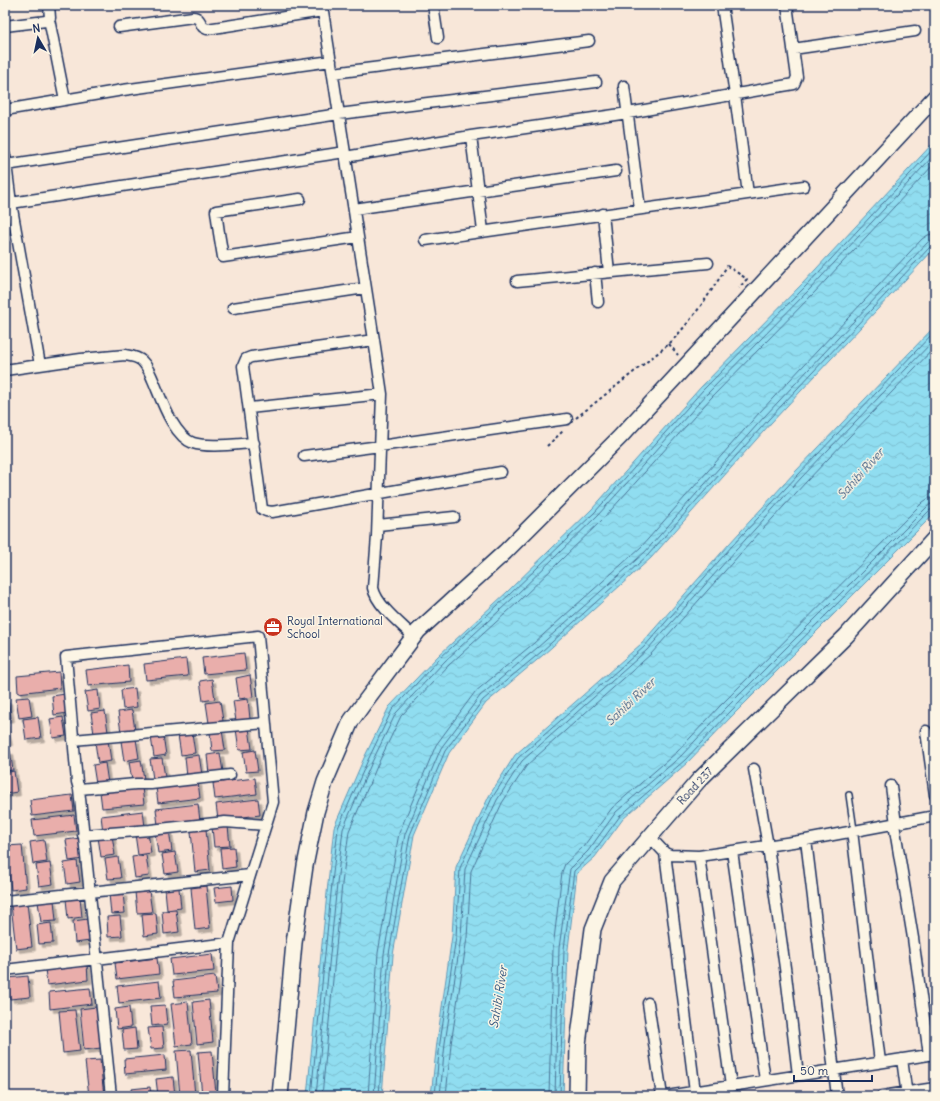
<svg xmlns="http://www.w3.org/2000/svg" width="940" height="1101" font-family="Delius,sans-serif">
<defs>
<pattern id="water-waves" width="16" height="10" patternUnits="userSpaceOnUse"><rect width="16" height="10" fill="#90ddf0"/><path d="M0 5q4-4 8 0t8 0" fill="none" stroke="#7cbed0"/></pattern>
<filter id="shadow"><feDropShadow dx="3.5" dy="3.5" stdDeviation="0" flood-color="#0004"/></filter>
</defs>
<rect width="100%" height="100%" fill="#f8e7d9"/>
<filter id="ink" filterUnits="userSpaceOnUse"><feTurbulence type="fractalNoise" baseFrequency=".025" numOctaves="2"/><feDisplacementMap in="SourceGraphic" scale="8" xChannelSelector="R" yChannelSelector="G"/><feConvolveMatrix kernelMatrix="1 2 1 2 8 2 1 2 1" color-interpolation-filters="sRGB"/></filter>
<g filter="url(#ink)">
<path fill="url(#water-waves)" stroke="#6197b6" d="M935,141V248L771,423L651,558L543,655L486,703L449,753L414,835L393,955L382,1096H307L328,883L334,827L364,758L389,707L439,655L507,592L592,509L701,387L803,283Z
M935,326V511L926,522L730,718L687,763L623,819L595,857L577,873L568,949L563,1096H431L437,1042L452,936L456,867L489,796L515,755L641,644L729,544L795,472Z"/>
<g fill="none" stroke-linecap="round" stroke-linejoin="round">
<path stroke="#4a7598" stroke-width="1" d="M311,1096L332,883L338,828L368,760L392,710L441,657L509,595L595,512L703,390L806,286L935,147
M316,1096L337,884L343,829L372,762L396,713L445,661L513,598L598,515L707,394L809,290L935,154
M322,1096L342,884L349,831L378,764L401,716L449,665L517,603L603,519L711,398L813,294L935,163
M368,1096L378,953L399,833L436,745L475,692L534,643L641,547L759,413L922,239L928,235L935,234
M374,1096L384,954L405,834L441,748L480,696L537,648L645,552L764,417L927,243L930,241L935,240
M379,1096L389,954L410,835L445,751L483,700L541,652L648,555L768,420L930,247L935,245
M435,1096L440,1042L456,937L460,868L492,798L518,758L644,647L732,546L798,475L935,331
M440,1096L445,1043L461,937L465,869L497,800L522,761L647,650L736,550L801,478L935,339
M446,1096L451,1044L467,938L471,871L502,803L527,765L651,654L740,554L806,482L935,347
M549,1096L553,948L562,872L565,864L583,847L612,808L677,752L719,707L923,502L929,498H935
M555,1096L559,948L570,869L588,851L616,812L681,756L723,711L927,507L931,504H935
M560,1096L564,949L574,871L592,854L620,816L685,760L727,715L930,510L935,509"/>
</g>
<path fill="#e9aeab" stroke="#1b2f5e" filter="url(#shadow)" d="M244,653L246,670L204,674L202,658Z
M186,659L188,676L146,680L144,664Z
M128,665L129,682L88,686L86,670Z
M59,672L60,688L18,693L17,676Z
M250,675L253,697L239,699L236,678Z
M212,679L215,699L203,701L200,681Z
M135,688L137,707L123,709L121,690Z
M98,690L100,709L88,711L85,692Z
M65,694L68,713L54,715L52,696Z
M29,697L32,716L19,718L16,698Z
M248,699L250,719L236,721L233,701Z
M5,700H8L11,718L5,719Z
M220,701L223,721L209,723L206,703Z
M132,710L135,730L121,732L118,712Z
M105,711L108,732L94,734L91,713Z
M38,717L41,738L26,740L23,719Z
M63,717L66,736L53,738L50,719Z
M5,723L9,742L5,743Z
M249,728L252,749L239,750L236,729Z
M222,730L225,750L212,751L210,732Z
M192,733L195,753L181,755L178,735Z
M163,735L166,755L154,757L151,737Z
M136,739L139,758L124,761L121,741Z
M108,740L111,761L98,763L95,742Z
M255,750L258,771L246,772L243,752Z
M5,751H10L13,770L5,771Z
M220,753L223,772L209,774L207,755Z
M199,755L202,775L187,777L185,757Z
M162,758L165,777L153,779L150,759Z
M141,760L144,779L132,781L129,762Z
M105,763L108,783L96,784L93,765Z
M14,771L17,792L5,794V773Z
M255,778L257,794L215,799L213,783Z
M198,782L200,798L158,803L156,787Z
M142,787L144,804L102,808L100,792Z
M72,795L74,811L32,816L30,800Z
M258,799L260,815L218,820L216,804Z
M198,804L200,821L158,825L156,809Z
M143,811L145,827L103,832L101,816Z
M74,815L76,831L34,836L32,820Z
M228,826L230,846L214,847L212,827Z
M206,829L210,870L195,872L191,831Z
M169,830L172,851L158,853L155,832Z
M148,832L151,853L138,855L135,834Z
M112,835L115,855L101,857L98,837Z
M80,838L83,859L69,861L66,840Z
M44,840L47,862L33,864L30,842Z
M22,845L26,888L11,890L6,846Z
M234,847L236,867L222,869L220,848Z
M175,852L178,872L165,874L162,854Z
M146,855L149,876L135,878L132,857Z
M118,857L121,878L108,879L105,859Z
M77,861L80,882L67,884L64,863Z
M50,863L53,884L39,886L36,865Z
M206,886L210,928L195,930L191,888Z
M232,886L233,900L216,902L214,888Z
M179,888L181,908L167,910L165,889Z
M149,891L152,912L137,913L135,892Z
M123,893L125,913L111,914L109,894Z
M80,898L82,917L68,919L66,899Z
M54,900L56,921L41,922L38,902Z
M27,903L32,947L16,949L11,905Z
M176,910L179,932L164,934L162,911Z
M156,913L158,934L144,936L142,914Z
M120,916L122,936L108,937L107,917Z
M88,919L90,941L75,943L73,921Z
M51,923L53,943L39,944L37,925Z
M212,954L214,971L172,975L170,959Z
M157,958L159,974L117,979L115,963Z
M87,964L88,980L47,985L45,969Z
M28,976L30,997L10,999L8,978Z
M215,976L217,993L175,997L173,981Z
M159,981L161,998L119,1003L117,986Z
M90,988L92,1004L50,1009L49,992Z
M209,1000L213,1042L197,1044L193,1002Z
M188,1002L192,1044L176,1046L171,1004Z
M165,1005L167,1024L152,1026L150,1006Z
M96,1007L101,1048L84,1050L80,1009Z
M129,1007L131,1027L117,1029L115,1009Z
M75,1010L80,1051L63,1053L59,1011Z
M162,1027L164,1048L151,1049L148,1028Z
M135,1028L137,1049L124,1050L122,1030Z
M191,1050L195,1096H180L176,1051Z
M212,1051L216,1094L202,1096L198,1052Z
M165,1055L166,1070L125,1074L124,1059Z
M100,1060L104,1096H89L85,1061Z
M173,1077L175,1096H158L156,1079Z
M150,1087L151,1096H132L131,1089Z"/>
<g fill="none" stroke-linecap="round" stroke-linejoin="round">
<g stroke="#1b2f5e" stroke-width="8">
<path id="lane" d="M849,795L854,830"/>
</g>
<g stroke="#1b2f5e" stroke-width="13">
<path id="street" d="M322,5L374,340L382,394L377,536L373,588C377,606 401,624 414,637
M433,5L438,38
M722,5L735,95L748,194
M49,19L65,100
M5,26L46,21L50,18L49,5
M119,27L193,17C199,17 200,22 203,27L207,29L323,11
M793,49L915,31
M333,73L589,41
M624,86L640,209
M5,110L123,90L331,61
M471,136L483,231
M5,156L11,203L40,365
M345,157L471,136L628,113L794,84L797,77L787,5
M6,165L339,114L596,82
M300,199L216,211L219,233L223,257L358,237
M11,203L345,152
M354,209L616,171
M603,214L609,272
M425,240L804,186
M595,273L598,302
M517,281L708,263
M233,308L365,288
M374,340L251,357L246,359L243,366L262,509L266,511L272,512L501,472
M5,370L81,359L125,355C131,356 138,357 142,361C148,367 150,373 153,380C161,398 173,436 193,443C208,448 237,444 254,443
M250,408L382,394
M304,456L380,446L567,419
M378,525L454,517
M926,731L935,795
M73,740L265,723
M754,769L768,846L786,975L798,1075
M891,786L896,824
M79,789L136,784H151L230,775
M894,824L913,938L929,1055
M852,831L880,1062
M83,835L150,830L225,822L266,825
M650,837L665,853L670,855L699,856L806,840L935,816
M806,840L837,1096
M732,851L765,1080
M665,853L695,1092
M699,856L731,1086
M5,901L250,875
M5,970L229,943
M648,1003L662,1096
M902,1059L907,1096
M111,1096L79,789L77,782L66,657L258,636L273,802L229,943L223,1096
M667,1096L935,1054
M882,1096L935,1088"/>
</g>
<g stroke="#1b2f5e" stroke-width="18">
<path id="secondary" d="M280,1096L294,943L305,866L316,812L325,782L351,721L364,703L418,631L505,552L620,437L935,97
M577,1096L578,1044L593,929L612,881L699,780L846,636L935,538"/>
</g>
<path stroke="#1b2f5e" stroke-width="2" stroke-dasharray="3 3" stroke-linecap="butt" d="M669,344L678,355
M576,418L669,344C692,320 710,294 727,266L747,279L739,288
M547,446L564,430"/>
<use href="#lane" stroke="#fcf5e5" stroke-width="5"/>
<use href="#street" stroke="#fcf5e5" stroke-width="10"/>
<use href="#secondary" stroke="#fcf5e5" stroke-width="15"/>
</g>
</g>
<defs>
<g id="office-disc" transform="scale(1)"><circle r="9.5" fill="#c8321e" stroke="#fcf5e5"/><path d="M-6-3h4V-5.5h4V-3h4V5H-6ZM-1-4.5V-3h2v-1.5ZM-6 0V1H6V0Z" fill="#fff"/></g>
</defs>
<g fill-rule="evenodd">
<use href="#office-disc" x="273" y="627"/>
</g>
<g text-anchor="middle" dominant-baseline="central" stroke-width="3" stroke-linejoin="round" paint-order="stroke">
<g font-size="11" fill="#1b2f5e" stroke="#fcf5e5" text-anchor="start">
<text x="287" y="621">Royal International<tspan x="287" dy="13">School</tspan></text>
</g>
<g font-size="11" fill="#1b2f5e" stroke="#fcf5e5">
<text transform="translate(695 786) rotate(-47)">Road 237</text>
</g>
<g font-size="12" font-style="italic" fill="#385a82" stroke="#fcf5e5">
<text transform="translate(860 473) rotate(-48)">Sahibi River</text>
<text transform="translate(630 701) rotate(-43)">Sahibi River</text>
<text transform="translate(498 997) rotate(-81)">Sahibi River</text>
</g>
</g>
<rect width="940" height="1101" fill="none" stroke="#fcf5e5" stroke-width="20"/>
<rect x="10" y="10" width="920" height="1081" fill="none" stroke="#1b2f5e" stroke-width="1.5" filter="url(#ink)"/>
<g transform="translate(38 38) rotate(351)" stroke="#fcf5e5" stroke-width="3" paint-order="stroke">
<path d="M0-3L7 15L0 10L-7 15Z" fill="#1b2f5e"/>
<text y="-6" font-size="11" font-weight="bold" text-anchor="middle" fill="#1b2f5e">N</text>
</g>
<path d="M794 1075v6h78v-6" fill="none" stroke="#1b2f5e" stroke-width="2"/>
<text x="800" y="1075" font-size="12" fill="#1b2f5e" stroke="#fcf5e5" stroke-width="3" paint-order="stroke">50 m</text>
</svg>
